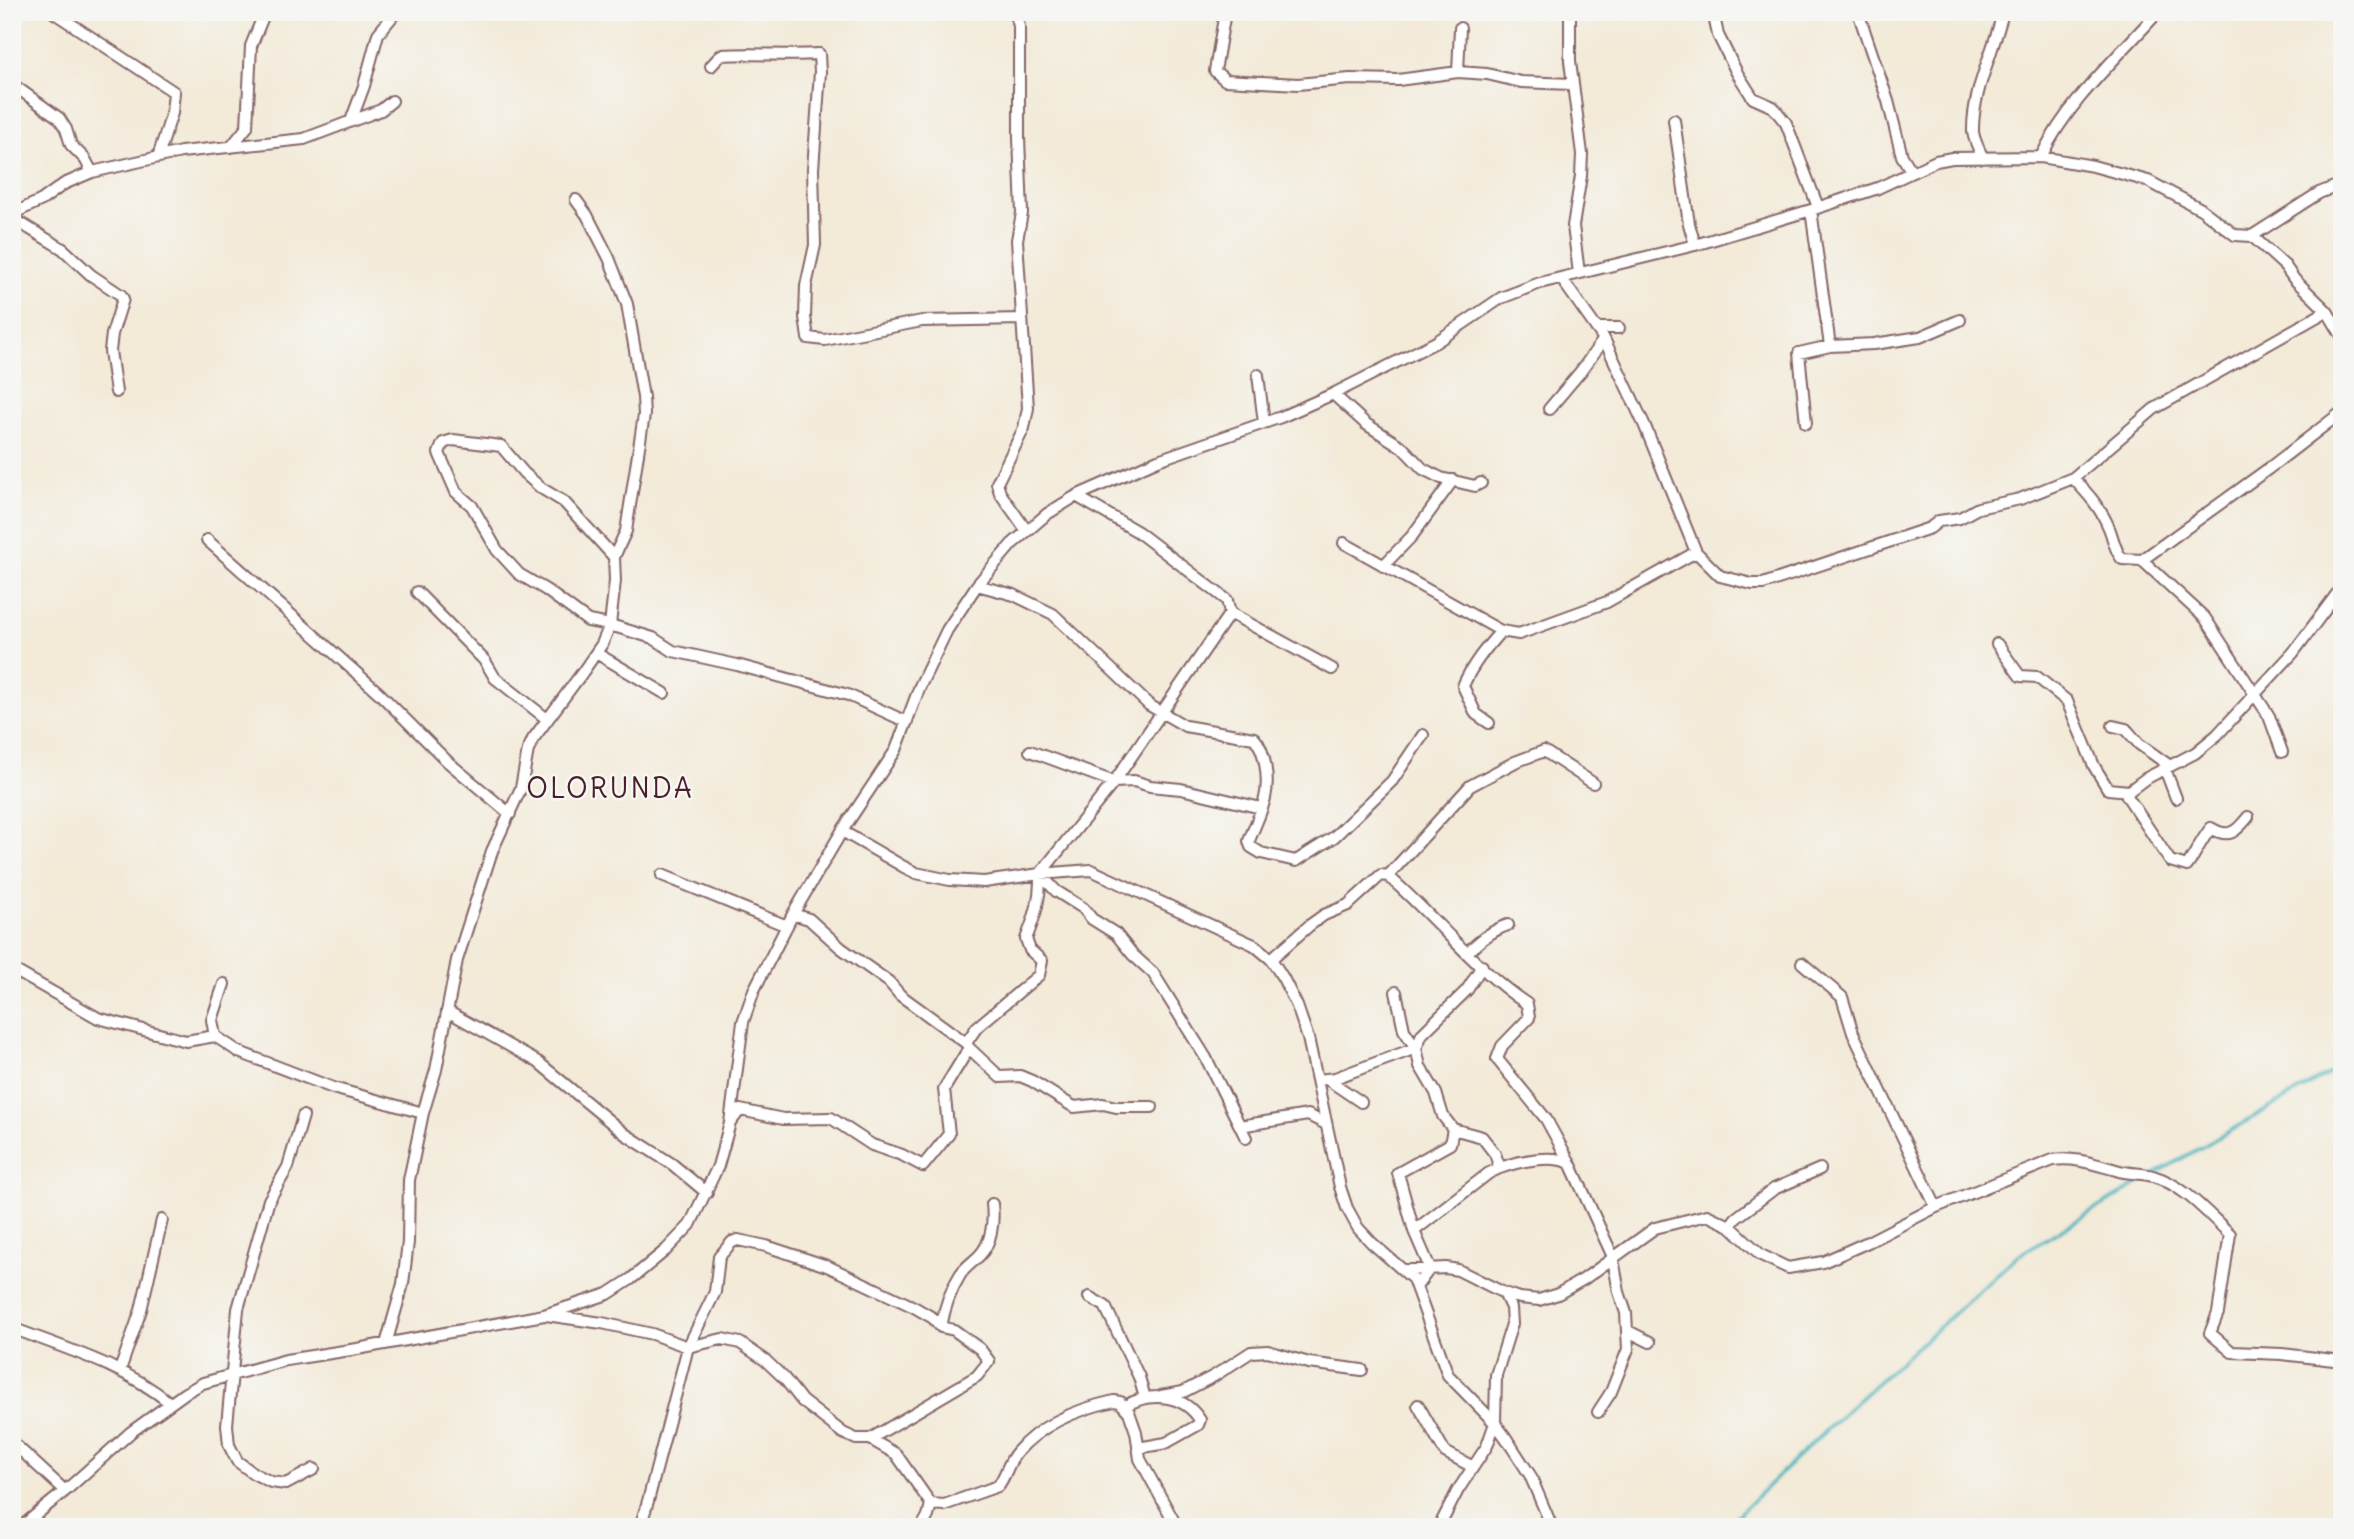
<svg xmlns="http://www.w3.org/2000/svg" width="2354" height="1539" font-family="Delius,sans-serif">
<rect width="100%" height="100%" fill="#f6f6f2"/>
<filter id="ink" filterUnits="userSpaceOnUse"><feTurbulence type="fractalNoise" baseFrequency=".0143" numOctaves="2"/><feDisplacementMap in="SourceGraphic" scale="14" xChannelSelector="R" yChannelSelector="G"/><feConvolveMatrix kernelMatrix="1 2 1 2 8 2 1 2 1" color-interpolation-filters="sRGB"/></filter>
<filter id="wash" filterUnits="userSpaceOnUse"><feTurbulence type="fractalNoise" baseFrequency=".00686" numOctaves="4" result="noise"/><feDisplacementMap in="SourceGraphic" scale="28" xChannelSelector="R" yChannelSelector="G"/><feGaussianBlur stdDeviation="1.57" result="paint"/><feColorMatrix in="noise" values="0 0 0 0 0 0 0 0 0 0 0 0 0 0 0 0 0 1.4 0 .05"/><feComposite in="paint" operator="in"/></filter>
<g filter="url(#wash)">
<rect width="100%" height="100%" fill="#f3ead8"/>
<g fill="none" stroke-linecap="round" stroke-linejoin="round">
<path stroke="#45b4bf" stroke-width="3.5" d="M2155,1174L2342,1066
M1725,1527L1845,1412L2017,1256L2148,1178"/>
</g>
</g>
<g filter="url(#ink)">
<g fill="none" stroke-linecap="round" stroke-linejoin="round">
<g stroke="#856668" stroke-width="14">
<path id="minor" d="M53,12L174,92L172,113L158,157
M1015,12L1019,26V138L1022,213L1017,240L1028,408L1024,428L997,483L1000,493L1027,531
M1225,12L1215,71L1225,80L1298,84L1350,79L1398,80L1458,72L1487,74L1521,82L1572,84
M1570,12V61L1582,154L1581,176L1573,226L1579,273
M1713,12L1718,35L1737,73L1753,98L1773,107L1786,123L1818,207
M1858,12L1888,101L1902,156L1912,172
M711,66L721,55C754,53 786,56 819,54L820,72L813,169L815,245L806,286L805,317L808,338L825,340L922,321L1022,319
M1458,72L1460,28
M12,84L59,118L66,129L71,145L85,159L92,172
M1674,120L1689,224L1695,245
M351,121L364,86L378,34L396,12
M231,147L247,127L251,46L262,19
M2041,157C2068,101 2117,58 2158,12
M1983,158C1979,150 1974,140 1973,132C1972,91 1994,51 2003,12
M1811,210L1830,346
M12,214L42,200L64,184L92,172L181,152L304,139L381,110L392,101
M12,218L63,249L91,275L121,295L123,299L112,334L110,351L116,392
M2252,236L2285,266L2294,279L2327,311L2342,336
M1561,278L1604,339L1644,424L1696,552L1720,576L1752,584H1763L1930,528L1939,521L1960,518L1978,508L2020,499L2073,478L2154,409L2327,311
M1596,328H1619
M1258,375L1264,423
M1333,394L1366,424L1402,447L1423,469L1441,478L1475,486L1481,483
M1549,409L1581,371L1604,339
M1806,423L1799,353L1830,346L1874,344L1920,337L1960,320
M2073,478C2088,494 2101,508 2109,528C2114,540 2114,549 2122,559L2142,560L2205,618L2269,716L2282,752
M207,540L379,693L448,762L510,814
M1344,543L1501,631L1519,634L1607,602L1696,552
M614,557L564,502L541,488L524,473L501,446L453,440L443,443L439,453L456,492L472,506L497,550L519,574L546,590L588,621L610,625L653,638L673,651L737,665L848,695L907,722
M2142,560L2268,469L2342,412
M1383,566L1412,536L1453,480
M977,585L1014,595L1053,614L1149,705L1185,726L1254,738C1266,750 1269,782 1265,798C1262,812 1254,827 1249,841L1251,847L1261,853L1296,861L1334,837L1392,781L1423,735
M417,592L485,661L495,678L547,719
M1230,613L1332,669
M1997,644L2020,676L2037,677L2067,701L2094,766L2108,789L2129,791
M596,653L664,693
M1489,723L1476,714L1463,686C1472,665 1485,649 1501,631
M2113,726L2126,729L2139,744L2170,766
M1030,751L1114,782L1134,781L1150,786L1181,789L1261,808
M2165,769L2176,798
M2248,817C2236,832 2229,839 2211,828C2201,840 2196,853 2187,866L2170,861L2127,796L2129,791L2145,779L2195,753L2217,735L2293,653L2342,587
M842,831L904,867L916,873L950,880L984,882L1040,874L1091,870L1254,945L1271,959L1283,978L1297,1006L1308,1038L1340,1187L1347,1208L1358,1228L1372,1243L1413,1279L1448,1375L1495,1423L1506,1438L1530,1475L1552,1527
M1040,874L1056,891L1083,908L1092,919L1116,934L1133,955L1153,973L1206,1058L1246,1138
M662,875L787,926
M1388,876L1470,786L1515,762L1544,751L1593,783
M793,914L809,919L841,948L889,982L900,995L966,1043L977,1027L1039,975L1042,961L1030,950L1026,939C1035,917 1041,898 1040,874L1114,782L1230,613L1227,600L1138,532L1076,496
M1467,953C1479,941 1492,930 1508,925
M1271,959L1310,925L1324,915L1348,905L1381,875L1388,876C1435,917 1475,969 1527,1004L1529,1018L1502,1046L1497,1059L1546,1119L1570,1163L1614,1259
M1802,963L1842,997L1853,1033L1936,1207
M12,969L98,1018L186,1041L215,1036
M224,984L212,1020L215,1036L239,1052L333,1088L423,1113
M447,1011L538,1062L625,1134L672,1164L707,1193
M969,1048L1000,1077L1020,1076L1032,1081L1074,1107L1103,1104L1116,1107H1152
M1327,1079L1361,1102
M1317,1080L1335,1078L1416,1048L1404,1030L1396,992
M303,1116L288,1167L269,1200L238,1309L227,1425L229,1445L237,1461L253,1473L271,1482L286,1484L314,1469
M730,1123L740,1110L783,1119L831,1118L872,1145L902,1155L923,1166L949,1134L944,1089L969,1048L966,1043
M1240,1126L1308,1115L1326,1124
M1500,1168C1519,1161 1552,1154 1570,1163
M1730,1226L1736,1218L1774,1189L1820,1169
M1414,1231L1489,1173L1500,1168L1495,1154L1482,1137L1453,1129
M1406,1270L1446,1268L1458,1270L1504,1293L1520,1298L1539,1300L1558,1294L1584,1279L1655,1228L1707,1215L1730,1226L1761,1255L1788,1268L1823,1262L1868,1242L1936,1207L2053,1160C2075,1157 2094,1164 2116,1170C2128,1174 2141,1173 2153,1176C2185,1186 2206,1212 2230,1234L2218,1313L2210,1333L2232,1352L2282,1354L2342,1361
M1416,1287L1430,1268L1414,1231L1398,1173L1450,1144L1453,1129L1443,1116L1436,1093L1420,1066L1416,1048L1422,1034L1467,990L1482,966
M1089,1297L1105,1306L1139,1377L1145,1398
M546,1315L602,1323L652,1334L688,1347L722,1339L740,1343L765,1360L784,1378L802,1401L843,1433L856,1439H870L896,1454L931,1504L928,1516L922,1527
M941,1327C944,1310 950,1291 960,1275C964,1268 973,1262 979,1256C992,1243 994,1221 992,1204
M12,1328C67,1349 125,1366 170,1403
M1628,1331L1650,1342
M386,1344L403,1284L408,1242L409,1180L423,1113L436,1070L457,960L492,851L521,788L528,750L533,739L582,673L602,644L610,625L615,581L614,557L626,531L644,415L643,397L627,304L609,258L587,215L576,200
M120,1370L141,1310L162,1220
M1161,1396L1183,1392L1214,1376L1251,1352L1268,1351L1309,1363L1362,1370
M1418,1405L1445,1452L1473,1467
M1125,1406C1150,1392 1183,1393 1200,1420L1198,1425L1166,1443L1138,1448
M1598,1412L1611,1392L1628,1349L1626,1313L1619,1292L1613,1259
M12,1442L65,1491
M931,1504L944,1505L998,1486C1006,1476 1008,1462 1017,1452C1042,1423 1078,1409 1114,1401L1120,1402L1129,1412L1136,1432L1140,1459L1177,1527
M21,1527L65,1491L131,1432L185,1393L203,1383L286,1360L357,1349L544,1315L608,1294L631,1279L666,1250L690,1225L718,1166L730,1123L743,1022L754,990L793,914L842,831L896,750L920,686L947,630L977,585L1012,544L1047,514L1076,496L1158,460L1281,417L1333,394L1436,342L1501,298L1540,283L1695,245L1811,210L1878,188L1936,161L1952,158L2041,157L2093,166L2148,181L2201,209L2235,235L2252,236L2319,193L2342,184
M640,1527L648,1501L688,1347L715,1292L719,1257L732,1242L738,1240L766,1246L827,1266L914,1307L933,1318L941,1327L954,1330L980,1349L989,1361L977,1376L870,1439
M1439,1527L1458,1490L1487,1446L1495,1423L1496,1375L1512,1324L1511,1308L1504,1293"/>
</g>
<use href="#minor" stroke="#fff" stroke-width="10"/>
</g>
</g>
<g text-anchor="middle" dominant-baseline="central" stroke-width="5" stroke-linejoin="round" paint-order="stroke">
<g font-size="28" letter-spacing="2" fill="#4a1f2b" stroke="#f6f6f2">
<text x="610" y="788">OLORUNDA</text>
</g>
</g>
<rect width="2354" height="1539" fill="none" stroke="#f6f6f2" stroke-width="42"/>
</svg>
